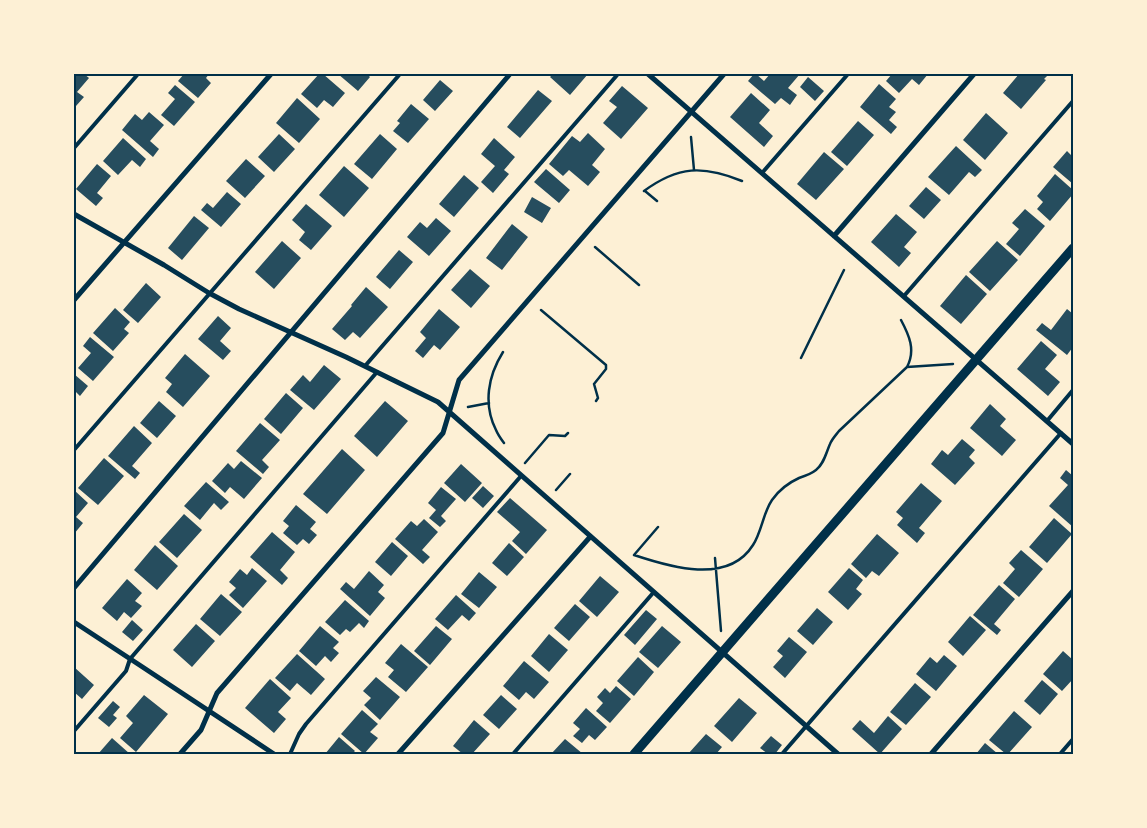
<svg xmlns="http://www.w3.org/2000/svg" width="1147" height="828" font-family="'Space Grotesk',sans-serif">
<rect width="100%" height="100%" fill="#fdf0d5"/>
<path fill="#264d5e" d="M74,74H84L89,78L77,92L84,97L76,106L74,104Z
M184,74H209L206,78L211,83L198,98L178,81Z
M319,74H323L345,93L333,107L324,100L317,108L301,94Z
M338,74H367L370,77L358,91Z
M553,74H588L570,95L550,77Z
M754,74H756L764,81L770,74H800L788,88L797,95L790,105L781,98L775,104L748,81Z
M892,74H928L919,85L912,79L899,93L886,81Z
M1019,74H1049L1044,79L1046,80L1021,109L1003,93Z
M808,77L824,91L815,101L800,87Z
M440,80L453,91L435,111L423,100Z
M879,84L896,99L889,107L896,112L889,120L897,127L891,134L860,107Z
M175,85L195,102L174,126L161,115L175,99L168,93Z
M622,86L648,108L621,139L603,123L617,107L609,101Z
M538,90L552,101L520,138L507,127Z
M751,93L770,110L759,123L773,136L764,147L730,117Z
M297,98L320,119L299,143L276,123Z
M411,104L429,119L408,143L393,131L400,123L397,121Z
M149,112L164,125L150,141L159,149L153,157L122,130L135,114L142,120Z
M986,113L1008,133L985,160L963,140Z
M858,121L874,135L847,166L831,152Z
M588,133L605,149L592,165L600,172L588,186L569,170L563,176L549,164L572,136L580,142Z
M279,134L295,149L274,172L258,157Z
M380,134L397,149L372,179L354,164Z
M123,138L146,159L140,167L132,160L118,175L103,161Z
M494,138L515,157L504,170L509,174L493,193L481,182L495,166L481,154Z
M956,146L982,170L975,177L969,172L949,195L928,177Z
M1067,151L1073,157V184L1053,167Z
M824,152L844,169L816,200L797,184Z
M246,159L265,176L245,198L226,181Z
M97,164L111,176L97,193L103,198L96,206L76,189Z
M344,166L369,188L344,217L319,195Z
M546,169L570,190L559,203L534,182Z
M1055,174L1073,190V194L1050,221L1037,209L1043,202L1037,196Z
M464,175L479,188L454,217L439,204Z
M926,187L941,200L924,219L909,206Z
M227,192L241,204L221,227L201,210L207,203L213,208Z
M532,197L551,208L542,223L524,212Z
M306,204L332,226L311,250L299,240L305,232L292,220Z
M1025,209L1045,226L1020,256L1006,244L1019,229L1012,223Z
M896,214L917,232L904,247L911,253L899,267L871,242Z
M194,216L209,228L182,260L168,248Z
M436,218L451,231L429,256L407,237L420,222L427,228Z
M512,224L528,237L502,270L486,258Z
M282,241L301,258L274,289L255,272Z
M997,241L1018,260L990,291L969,272Z
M399,250L413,262L390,289L376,277Z
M470,269L490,286L471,308L451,290Z
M966,275L987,294L961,324L940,306Z
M146,283L161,297L138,323L123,310Z
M366,287L388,307L360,338L353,332L345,340L332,329L352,306L351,305Z
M115,308L130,322L124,329L129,333L113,351L93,333Z
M439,309L460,327L440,350L434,345L423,358L415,351L426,338L420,332Z
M1067,309L1073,314V347L1067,355L1036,330L1042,323L1051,330Z
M218,316L231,328L220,341L231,351L223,360L198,339Z
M90,337L114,357L93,381L78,368L91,353L83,346Z
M1041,341L1057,355L1045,369L1060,382L1048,396L1017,369Z
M185,354L210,376L183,407L166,392L172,384L165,378Z
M324,365L341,379L314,410L290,390L303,375L310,382Z
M74,374L88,386L80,396L74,390Z
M286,393L303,408L281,434L264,419Z
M159,401L176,416L157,438L140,423Z
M385,401L408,421L377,457L354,436Z
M990,404L1006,419L1000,426L1016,440L1002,456L970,428Z
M260,423L280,440L262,460L269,467L263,474L236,451Z
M134,426L152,443L132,466L140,473L135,479L108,456Z
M962,439L975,450L969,457L975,463L955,485L931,464L942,450L948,455Z
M342,449L365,470L327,514L303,494Z
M104,458L124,476L98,505L78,488Z
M241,461L262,478L244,499L230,487L225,493L212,481L228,463L234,469Z
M461,464L482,483L465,502L444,483Z
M1066,470L1073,476V527L1049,506L1068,485L1060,478Z
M206,482L229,502L221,510L214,503L200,520L184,506Z
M921,483L942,501L919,528L925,533L917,543L897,525L903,518L896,512Z
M483,486L494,496L483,508L472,498Z
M441,487L456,499L441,516L446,521L440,527L429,518L436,510L428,503Z
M74,490L88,503L76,517L83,523L74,534Z
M510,498L547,530L526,554L512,541L520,532L497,512Z
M296,505L316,522L310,529L317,535L309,544L303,539L297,545L283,533L289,526L283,521Z
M184,514L202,530L177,558L159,542Z
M1054,518L1072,534L1047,563L1029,547Z
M424,519L438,532L422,550L430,557L423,564L395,539L411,521L417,526Z
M272,532L295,552L280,570L288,578L282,585L250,557Z
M877,534L899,553L879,576L872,571L866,578L851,564Z
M392,542L408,556L391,576L375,562Z
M509,543L524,557L507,576L492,563Z
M155,545L178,566L157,590L134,570Z
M1021,550L1043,569L1019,597L1003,583L1015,569L1009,563Z
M252,568L267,581L243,608L229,595L236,588L229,582L240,569L247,575Z
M849,568L863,580L856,589L862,594L848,610L828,592Z
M369,571L384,585L378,592L385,598L370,616L340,589L346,582L354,589Z
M479,572L497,587L479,608L461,594Z
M600,576L619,592L597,617L579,601Z
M127,579L142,593L135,601L142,606L131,618L124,612L117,621L102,608Z
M999,585L1015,599L994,624L1001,630L997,635L973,615Z
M221,594L242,612L220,636L200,619Z
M456,595L476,613L469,621L462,615L448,630L435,619Z
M345,600L369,621L364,628L359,623L350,632L346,629L340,635L325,622Z
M575,604L590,617L569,641L554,628Z
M817,608L833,622L813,645L797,631Z
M646,610L657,619L635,645L624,635Z
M970,616L986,630L963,656L948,642Z
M132,620L143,630L133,641L122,632Z
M196,624L215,641L192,667L173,650Z
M320,626L339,642L333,648L339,653L331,662L325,656L316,666L299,651Z
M436,626L452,639L430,665L414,651Z
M662,626L681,642L658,668L639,652Z
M549,634L568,650L549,672L531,656Z
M789,637L807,652L785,678L773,667L783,656L777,651Z
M401,644L428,667L406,692L388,677L394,670L385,663Z
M1063,651L1073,660V679L1062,691L1043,674Z
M297,654L325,679L311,695L297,683L290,691L275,678Z
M944,655L957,666L936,691L916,674L930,657L937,663Z
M638,657L654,672L634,696L617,681Z
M524,661L549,682L534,699L526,692L519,700L503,686Z
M74,667L94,685L82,699L74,692Z
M376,677L400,697L380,720L364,705L371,698L363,691Z
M270,679L291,698L278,712L286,719L274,733L245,708Z
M1042,680L1058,694L1040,715L1024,701Z
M915,683L931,697L906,725L890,712Z
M616,686L631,699L610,723L596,711L603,703L597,697L605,688L610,693Z
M144,695L168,714L136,752L120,738L133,723L126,716Z
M501,695L517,709L499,729L483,715Z
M739,698L757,713L732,742L714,726Z
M113,701L120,707L113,715L117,718L109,727L98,718Z
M586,708L607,727L595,740L589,735L582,743L573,736L580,729L573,723Z
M362,710L378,724L370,732L378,738L364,754L341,734Z
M1014,711L1032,727L1008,754H1006L989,740Z
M888,716L902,729L880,754L852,729L860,720L874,733Z
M474,720L490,734L472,754H463L453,746Z
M706,734L722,747L716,754H688Z
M771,736L782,745L775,754H768L760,748Z
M339,737L355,751L352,754H325Z
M112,738L130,754H98Z
M565,739L583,754H551Z
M985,743L998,754H976Z"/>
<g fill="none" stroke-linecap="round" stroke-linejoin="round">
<path stroke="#003049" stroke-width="2.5" d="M691,137L694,170
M644,191C678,166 703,165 742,181
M645,191L657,201
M595,247L639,285
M541,310L606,365V369L594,384L598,398L596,401
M503,352C488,376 483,404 496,430C498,435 501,439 504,443
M801,358L844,270
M907,367L953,364
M468,407L489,403
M525,463L549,435L565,436L568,433
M556,490L570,474
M658,527L634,555C670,567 728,585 753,545C762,531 763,513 772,500C779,490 788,483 799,478C805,476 811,474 816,470C824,464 826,453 830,444C832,439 836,435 839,431L907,367C916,350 909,335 901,320
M715,558L721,631"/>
<path stroke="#003049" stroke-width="4" d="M74,148L138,74
M762,173L848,74
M904,296L1073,101
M365,366L618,74
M1047,421L1073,390
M74,450L400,74
M74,731L126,671L130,659L377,372
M290,754L299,734L306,724L521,476
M513,754L653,593
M782,754L1061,433
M1060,754L1073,739"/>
<path stroke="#003049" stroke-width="5" d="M648,74L1073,444
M74,214L164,265L209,293L239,309L346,357L438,402L838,754
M834,236L974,74
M74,300L271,74
M74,588L510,74
M74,622L141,666L274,754
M180,754L201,730L217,693L443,433L459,380L724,74
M398,754L590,537
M931,754L1073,591"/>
<path stroke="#003049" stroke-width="9" d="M634,754L1073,248"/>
</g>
<rect width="1147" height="828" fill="none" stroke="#fdf0d5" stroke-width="150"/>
<rect x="75" y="75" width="997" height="678" fill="none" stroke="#003049" stroke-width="2"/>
</svg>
